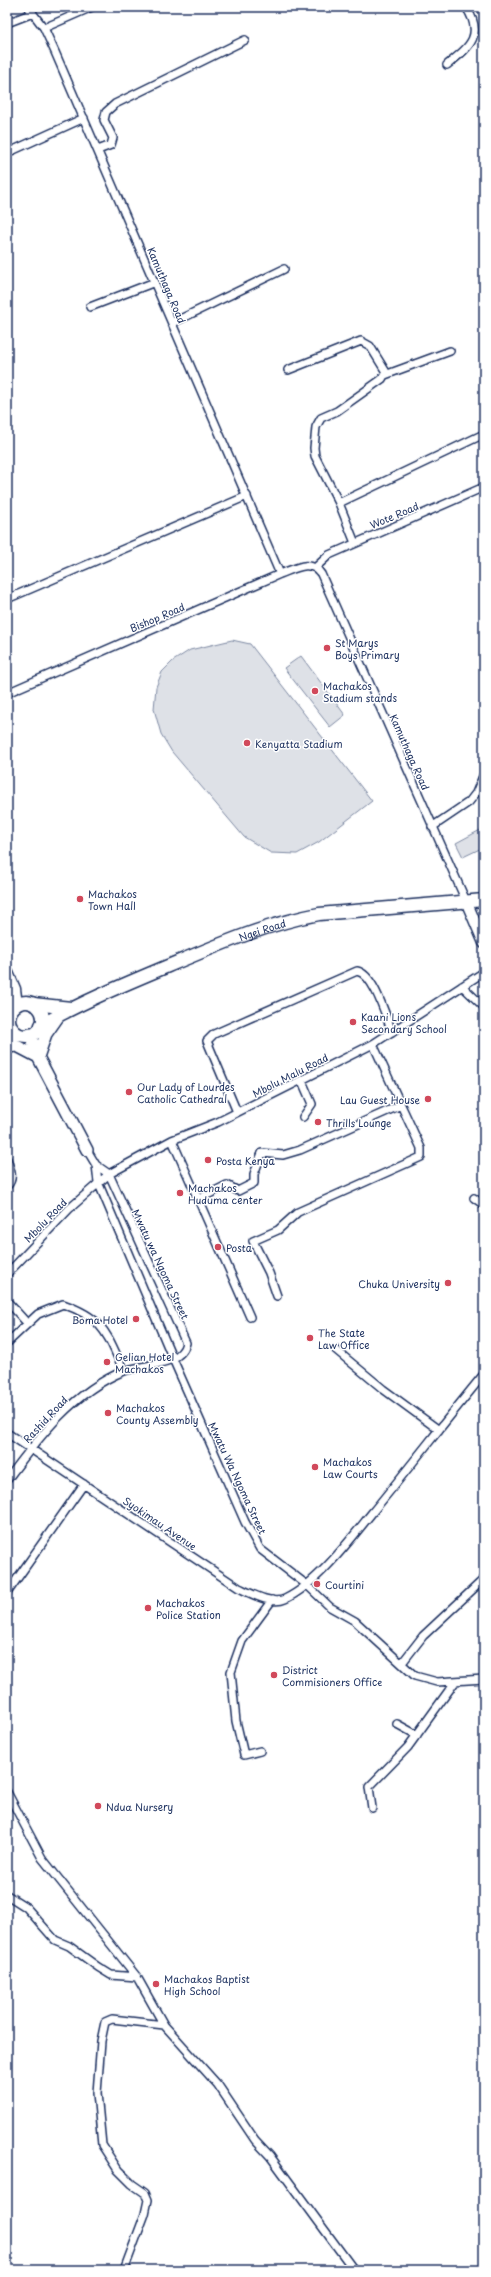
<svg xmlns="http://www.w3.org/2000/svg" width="491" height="2277" font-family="'Playpen Sans',sans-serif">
<rect width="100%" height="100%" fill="#fff"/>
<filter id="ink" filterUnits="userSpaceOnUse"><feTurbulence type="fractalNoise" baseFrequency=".025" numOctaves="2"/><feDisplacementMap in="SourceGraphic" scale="8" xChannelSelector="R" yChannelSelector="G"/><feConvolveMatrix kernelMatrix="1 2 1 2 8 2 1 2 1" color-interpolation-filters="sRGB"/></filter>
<g filter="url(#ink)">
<path fill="#dee1e7" stroke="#7c88a2" d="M232,640L250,644L372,801L319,842L297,854L271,853L244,837L172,752L161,734L154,709L156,687L162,672L173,661L190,650Z
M301,656L345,715L330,727L284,668Z
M484,828V847L463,857L456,843Z"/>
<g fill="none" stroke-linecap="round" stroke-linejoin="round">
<g stroke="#1b2f5e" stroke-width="10">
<path id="minor" d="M28,7L44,28L55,52L280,574
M7,23L33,13
M44,28L92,7
M447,65C469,47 485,36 466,7
M98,150L111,145L113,138L104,120L106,112L115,104L245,40
M7,153L84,118
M90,307L155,282
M172,323L284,269
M288,370L361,341L370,346L386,372L382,379L337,411L321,418L316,427L314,448L315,456L339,503L355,543
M385,375L450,351
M339,503L484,434
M316,567L329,555L484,487
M7,599L247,496
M7,693L280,574C294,569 311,558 321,574L466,901
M432,827L469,802L476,793L484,774
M462,986L484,1007
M7,1023L9,1020
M7,1041L24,1035
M302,1081L312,1104L303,1117
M237,1112L207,1041L214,1034L357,971C374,974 386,1017 392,1032
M172,1140L250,1317
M87,1150L96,1165L109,1174
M7,1159C10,1169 15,1178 7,1186
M96,1165L98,1182L173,1359L245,1522L260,1549L307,1585L330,1607L355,1621L415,1676L437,1682L484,1679
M474,1198L484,1205
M197,1200L227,1185L238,1191L254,1183V1174L262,1153L283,1155L300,1150L401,1105L373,1044
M7,1274L69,1209L109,1174L172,1140L218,1122L373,1044L484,972
M277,1296L269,1273L253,1241L278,1230L298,1212L421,1157V1148L401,1105
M7,1301L27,1323
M7,1343L38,1314L63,1304C105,1319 106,1333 124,1371
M336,1350L383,1389L439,1430
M7,1433L239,1588C252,1594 272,1605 285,1599C317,1584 350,1540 371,1514C409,1468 446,1420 484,1374
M7,1480C38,1438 74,1391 124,1371C144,1364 181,1366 186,1343L109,1174
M7,1593L84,1484
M402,1663L423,1636L484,1579
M397,1724L417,1735
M260,1751L244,1755L236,1721L231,1672L242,1641L272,1600
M7,1792L42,1858L137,1977L164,2025L218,2085L255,2140L270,2156L354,2270
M372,1808L369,1787L408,1747L455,1682
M7,1895L26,1907L55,1940L69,1946L98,1967L111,1975L137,1977
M124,2270L145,2214L148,2200L145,2193L132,2184L118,2170L102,2145L97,2093L101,2041L105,2022L112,2019L164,2025"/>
</g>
<g stroke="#1b2f5e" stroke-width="13">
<path id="secondary" d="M466,901L484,943"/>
</g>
<g stroke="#1b2f5e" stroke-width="14">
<path id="primary" d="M30,1034L38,1057L87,1150
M7,1047L17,1046L38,1057L46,1034L60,1014"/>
</g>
<g stroke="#1b2f5e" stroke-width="15">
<g id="trunk">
<path d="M7,973L14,989L16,1005"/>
<circle cx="26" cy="1019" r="17"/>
<path d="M33,1004L71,1008"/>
<path id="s1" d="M41,1025C82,1002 125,984 168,966C218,945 266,924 319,914L484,900"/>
</g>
</g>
<use href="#minor" stroke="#fff" stroke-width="7"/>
<use href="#secondary" stroke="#fff" stroke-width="10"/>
<use href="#primary" stroke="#fff" stroke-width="11"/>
<use href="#trunk" stroke="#fff" stroke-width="12"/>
</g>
</g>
<g fill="#d1495b" stroke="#fff" stroke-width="1.5">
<circle cx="327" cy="648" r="4"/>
<circle cx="315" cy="691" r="4"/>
<circle cx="247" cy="743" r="4"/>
<circle cx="80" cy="899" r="4"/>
<circle cx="353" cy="1022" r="4"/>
<circle cx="129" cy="1092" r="4"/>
<circle cx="428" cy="1099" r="4"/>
<circle cx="318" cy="1122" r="4"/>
<circle cx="208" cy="1160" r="4"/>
<circle cx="180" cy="1193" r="4"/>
<circle cx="218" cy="1247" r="4"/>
<circle cx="448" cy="1283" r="4"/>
<circle cx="136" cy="1319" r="4"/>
<circle cx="310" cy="1338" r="4"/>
<circle cx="107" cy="1362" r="4"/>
<circle cx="108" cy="1413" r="4"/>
<circle cx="315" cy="1467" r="4"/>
<circle cx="317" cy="1584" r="4"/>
<circle cx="148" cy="1608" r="4"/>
<circle cx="274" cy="1675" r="4"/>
<circle cx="98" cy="1806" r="4"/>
<circle cx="156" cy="1984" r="4"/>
</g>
<g text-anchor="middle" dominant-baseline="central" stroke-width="3" stroke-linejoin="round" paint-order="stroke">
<g font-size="10" fill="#1b2f5e" stroke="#fff">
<text transform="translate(167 285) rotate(67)">Kamuthaga Road</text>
<text transform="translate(394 515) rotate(-23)">Wote Road</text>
<text transform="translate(157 617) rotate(-23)">Bishop Road</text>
<text transform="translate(410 752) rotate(66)">Kamuthaga Road</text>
<text stroke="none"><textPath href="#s1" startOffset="241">Ngei Road</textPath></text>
<text transform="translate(290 1075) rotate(-27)">Mbolu Malu Road</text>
<text transform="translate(45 1220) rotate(-46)">Mbolu Road</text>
<text transform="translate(161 1264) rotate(65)">Mwatu wa Ngoma Street</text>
<text transform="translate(45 1419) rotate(-47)">Rashid Road</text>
<text transform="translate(238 1478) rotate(65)">Mwatu Wa Ngoma Street</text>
<text transform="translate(160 1523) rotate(34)">Syokimau Avenue</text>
</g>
<g font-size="10" fill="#1b2f5e" stroke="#fff" text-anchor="start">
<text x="335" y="642">St Marys<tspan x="335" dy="12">Boys Primary</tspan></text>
<text x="323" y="685">Machakos<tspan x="323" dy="12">Stadium stands</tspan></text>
<text x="255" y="743">Kenyatta Stadium</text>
<text x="88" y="893">Machakos<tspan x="88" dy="12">Town Hall</tspan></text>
<text x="361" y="1016">Kaani Lions<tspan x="361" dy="12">Secondary School</tspan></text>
<text x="137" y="1086">Our Lady of Lourdes<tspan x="137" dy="12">Catholic Cathedral</tspan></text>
<text x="420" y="1099" text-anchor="end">Lau Guest House</text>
<text x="326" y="1122">Thrills Lounge</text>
<text x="216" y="1160">Posta Kenya</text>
<text x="188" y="1187">Machakos<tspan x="188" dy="12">Huduma center</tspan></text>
<text x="226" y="1247">Posta</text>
<text x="440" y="1283" text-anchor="end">Chuka University</text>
<text x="128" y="1319" text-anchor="end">Boma Hotel</text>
<text x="318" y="1332">The State<tspan x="318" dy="12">Law Office</tspan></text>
<text x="115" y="1356">Gelian Hotel<tspan x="115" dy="12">Machakos</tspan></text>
<text x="116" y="1407">Machakos<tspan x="116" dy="12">County Assembly</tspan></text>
<text x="323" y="1461">Machakos<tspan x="323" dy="12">Law Courts</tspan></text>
<text x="325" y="1584">Courtini</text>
<text x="156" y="1602">Machakos<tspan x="156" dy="12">Police Station</tspan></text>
<text x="282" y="1669">District<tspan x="282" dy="12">Commisioners Office</tspan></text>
<text x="106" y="1806">Ndua Nursery</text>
<text x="164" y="1978">Machakos Baptist<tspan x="164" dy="12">High School</tspan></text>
</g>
</g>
<rect width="491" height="2277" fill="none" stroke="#fff" stroke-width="24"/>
<rect x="12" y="12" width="467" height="2253" fill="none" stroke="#1b2f5e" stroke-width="1.5" filter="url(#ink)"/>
</svg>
